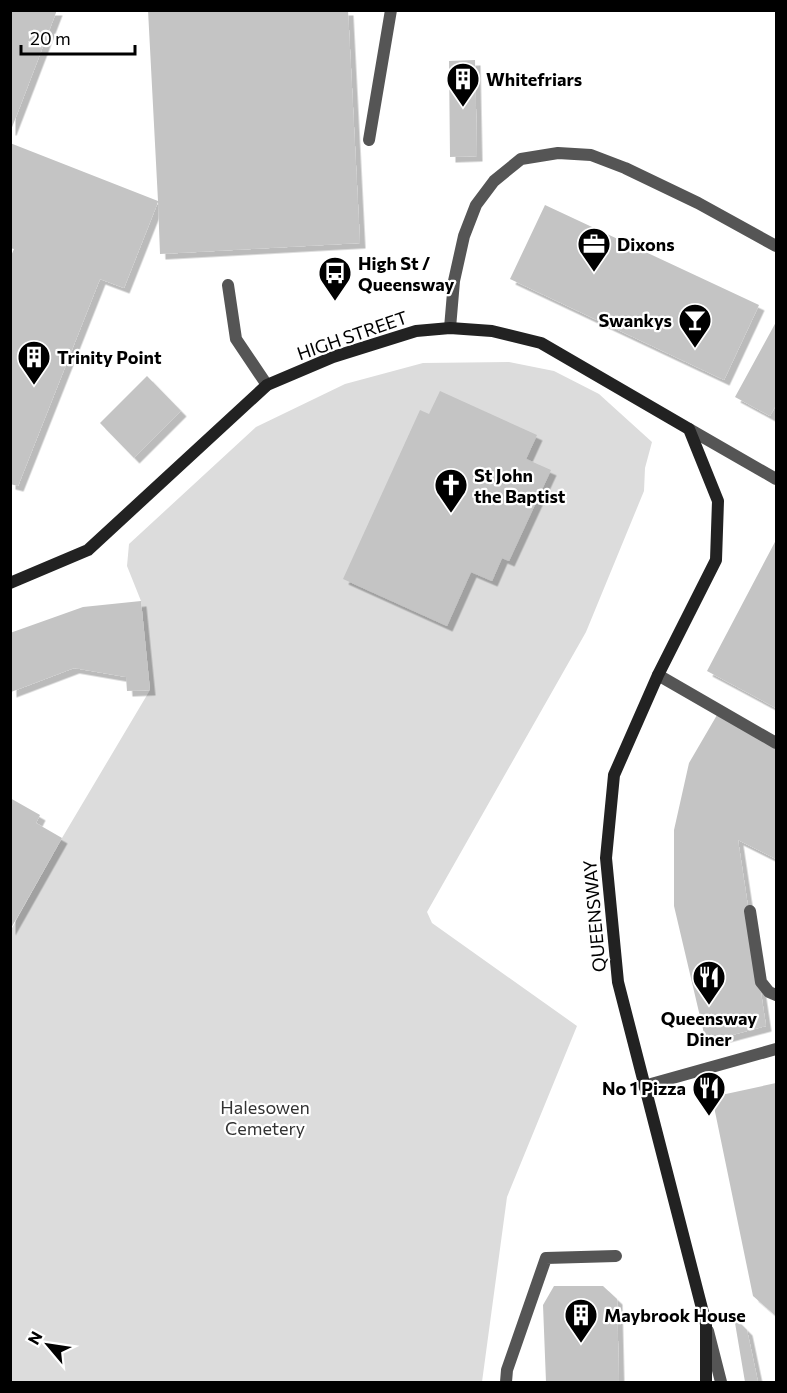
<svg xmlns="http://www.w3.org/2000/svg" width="787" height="1393" font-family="Commissioner,sans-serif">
<defs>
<filter id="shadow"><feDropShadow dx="5.5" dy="5.5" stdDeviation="0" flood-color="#0004"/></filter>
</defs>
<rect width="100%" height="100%" fill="#fff"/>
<path fill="#dcdcdc" d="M509,362L554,371L599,394L652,442L645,468L644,491L586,632L427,912L432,923L577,1026L507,1197L482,1382H11V930L62,838L150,690L141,601L127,566L129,544L256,427L345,384L423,363Z"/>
<path fill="#c4c4c4" filter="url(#shadow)" d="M10,10H57L11,130H10Z
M148,10H348L360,243L160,254L158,202L124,288L100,279L18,486L10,484V258L14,249L10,248V143L158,201Z
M475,60L477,156L450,157L449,61Z
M545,205L759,305L724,380L510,279Z
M776,322V405L770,416L735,397Z
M147,376L181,411L134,458L100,423Z
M440,391L537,435L526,459L551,470L509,561L502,558L492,581L471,572L447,626L343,579L420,410L429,414Z
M776,540V708L707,671Z
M141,601L150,690L127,691L126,677L74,668L11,692L10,633L83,607Z
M717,715L776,749V859L738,840L766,1026L706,1042L674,906V830L689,763Z
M10,798L40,815L36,823L62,838L10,930Z
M776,1083V1316L753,1296L712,1097Z
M554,1286H603L617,1299L619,1382H546L543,1305Z
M734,1317L747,1330L758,1382H745Z"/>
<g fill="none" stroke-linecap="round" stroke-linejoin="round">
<path stroke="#555" stroke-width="12" d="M228,285L236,339L267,385
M450,328L454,281L464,236L476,205L494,181L521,159L558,153L591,155L625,168L698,203L776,246
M658,675L776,743
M750,911L761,982L769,992L776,995
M644,1086L776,1049
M708,1331L721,1382
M506,1382L507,1370L546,1258L616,1256"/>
<path stroke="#555" stroke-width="12" d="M689,429L776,479"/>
<path stroke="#555" stroke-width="12" d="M369,140L391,10"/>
<path stroke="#222" stroke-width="12" d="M10,583L88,550L267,385L333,357L416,331L450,328L492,331L541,343L689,429L718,501L716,560L658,675L614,775L606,858L618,982L706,1324V1382"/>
</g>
<defs>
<g id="building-pin" transform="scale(1.725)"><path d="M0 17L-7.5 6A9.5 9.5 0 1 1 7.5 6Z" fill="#000" stroke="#fff"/><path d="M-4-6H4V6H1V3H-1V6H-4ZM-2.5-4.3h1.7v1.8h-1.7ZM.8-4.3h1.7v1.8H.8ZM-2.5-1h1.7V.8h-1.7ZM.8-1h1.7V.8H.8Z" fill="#fff"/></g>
<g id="office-pin" transform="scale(1.725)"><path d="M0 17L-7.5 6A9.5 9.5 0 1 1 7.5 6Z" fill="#000" stroke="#fff"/><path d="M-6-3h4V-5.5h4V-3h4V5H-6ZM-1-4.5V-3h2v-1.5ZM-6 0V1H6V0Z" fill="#fff"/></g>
<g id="bus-pin" transform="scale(1.725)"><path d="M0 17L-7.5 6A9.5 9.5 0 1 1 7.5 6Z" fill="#000" stroke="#fff"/><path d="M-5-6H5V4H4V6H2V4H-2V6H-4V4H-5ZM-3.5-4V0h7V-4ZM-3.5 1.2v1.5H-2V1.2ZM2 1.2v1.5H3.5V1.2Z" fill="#fff"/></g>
<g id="bar-pin" transform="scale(1.725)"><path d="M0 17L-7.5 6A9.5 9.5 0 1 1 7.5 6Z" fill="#000" stroke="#fff"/><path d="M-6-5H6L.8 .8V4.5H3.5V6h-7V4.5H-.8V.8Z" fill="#fff"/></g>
<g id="church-pin" transform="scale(1.725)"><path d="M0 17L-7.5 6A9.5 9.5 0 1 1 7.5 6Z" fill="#000" stroke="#fff"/><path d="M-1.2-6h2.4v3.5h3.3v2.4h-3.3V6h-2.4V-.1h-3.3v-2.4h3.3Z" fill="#fff"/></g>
<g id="restaurant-pin" transform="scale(1.725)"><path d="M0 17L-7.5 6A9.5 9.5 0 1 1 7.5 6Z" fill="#000" stroke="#fff"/><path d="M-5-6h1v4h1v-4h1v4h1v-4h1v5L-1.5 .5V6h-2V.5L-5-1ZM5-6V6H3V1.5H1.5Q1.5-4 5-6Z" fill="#fff"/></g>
</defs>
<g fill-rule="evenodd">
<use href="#building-pin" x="463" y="79"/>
<use href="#office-pin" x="594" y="244"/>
<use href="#bus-pin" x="335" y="273"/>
<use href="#bar-pin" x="695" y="320"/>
<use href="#building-pin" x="34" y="357"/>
<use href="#church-pin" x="451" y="485"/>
<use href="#restaurant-pin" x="709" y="977"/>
<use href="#restaurant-pin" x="709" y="1088"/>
<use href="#building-pin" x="581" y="1315"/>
</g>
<g text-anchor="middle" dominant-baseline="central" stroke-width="4.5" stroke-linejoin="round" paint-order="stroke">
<g font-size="18" font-weight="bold" fill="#000" stroke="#fff" text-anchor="start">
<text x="486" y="79">Whitefriars</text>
<text x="617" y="244">Dixons</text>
<text x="358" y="263">High St /<tspan x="358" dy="21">Queensway</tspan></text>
<text x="672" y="320" text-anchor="end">Swankys</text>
<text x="57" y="357">Trinity Point</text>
<text x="474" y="475">St John<tspan x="474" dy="21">the Baptist</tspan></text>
<text x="709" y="1018" text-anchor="middle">Queensway<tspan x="709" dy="21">Diner</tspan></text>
<text x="686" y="1088" text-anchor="end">No 1 Pizza</text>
<text x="604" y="1315">Maybrook House</text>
</g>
<g font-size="18" fill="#000" stroke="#fff">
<text transform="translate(352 335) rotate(-19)">HIGH STREET</text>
<text transform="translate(594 916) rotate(-95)">QUEENSWAY</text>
</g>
<g font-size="18" fill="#333" stroke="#fff">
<text x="265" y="1107">Halesowen<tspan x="265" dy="21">Cemetery</tspan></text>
</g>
</g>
<rect width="787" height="1393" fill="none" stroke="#000000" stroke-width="24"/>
<g transform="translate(48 1345) rotate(299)" stroke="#ffffff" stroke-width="4.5" paint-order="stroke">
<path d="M0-4.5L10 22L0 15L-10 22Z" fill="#000000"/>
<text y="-9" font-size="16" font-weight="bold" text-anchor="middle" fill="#000000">N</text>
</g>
<path d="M21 45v9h114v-9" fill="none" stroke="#000000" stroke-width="3"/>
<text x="30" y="45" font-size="18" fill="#000000" stroke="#ffffff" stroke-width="4.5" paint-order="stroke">20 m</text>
</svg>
